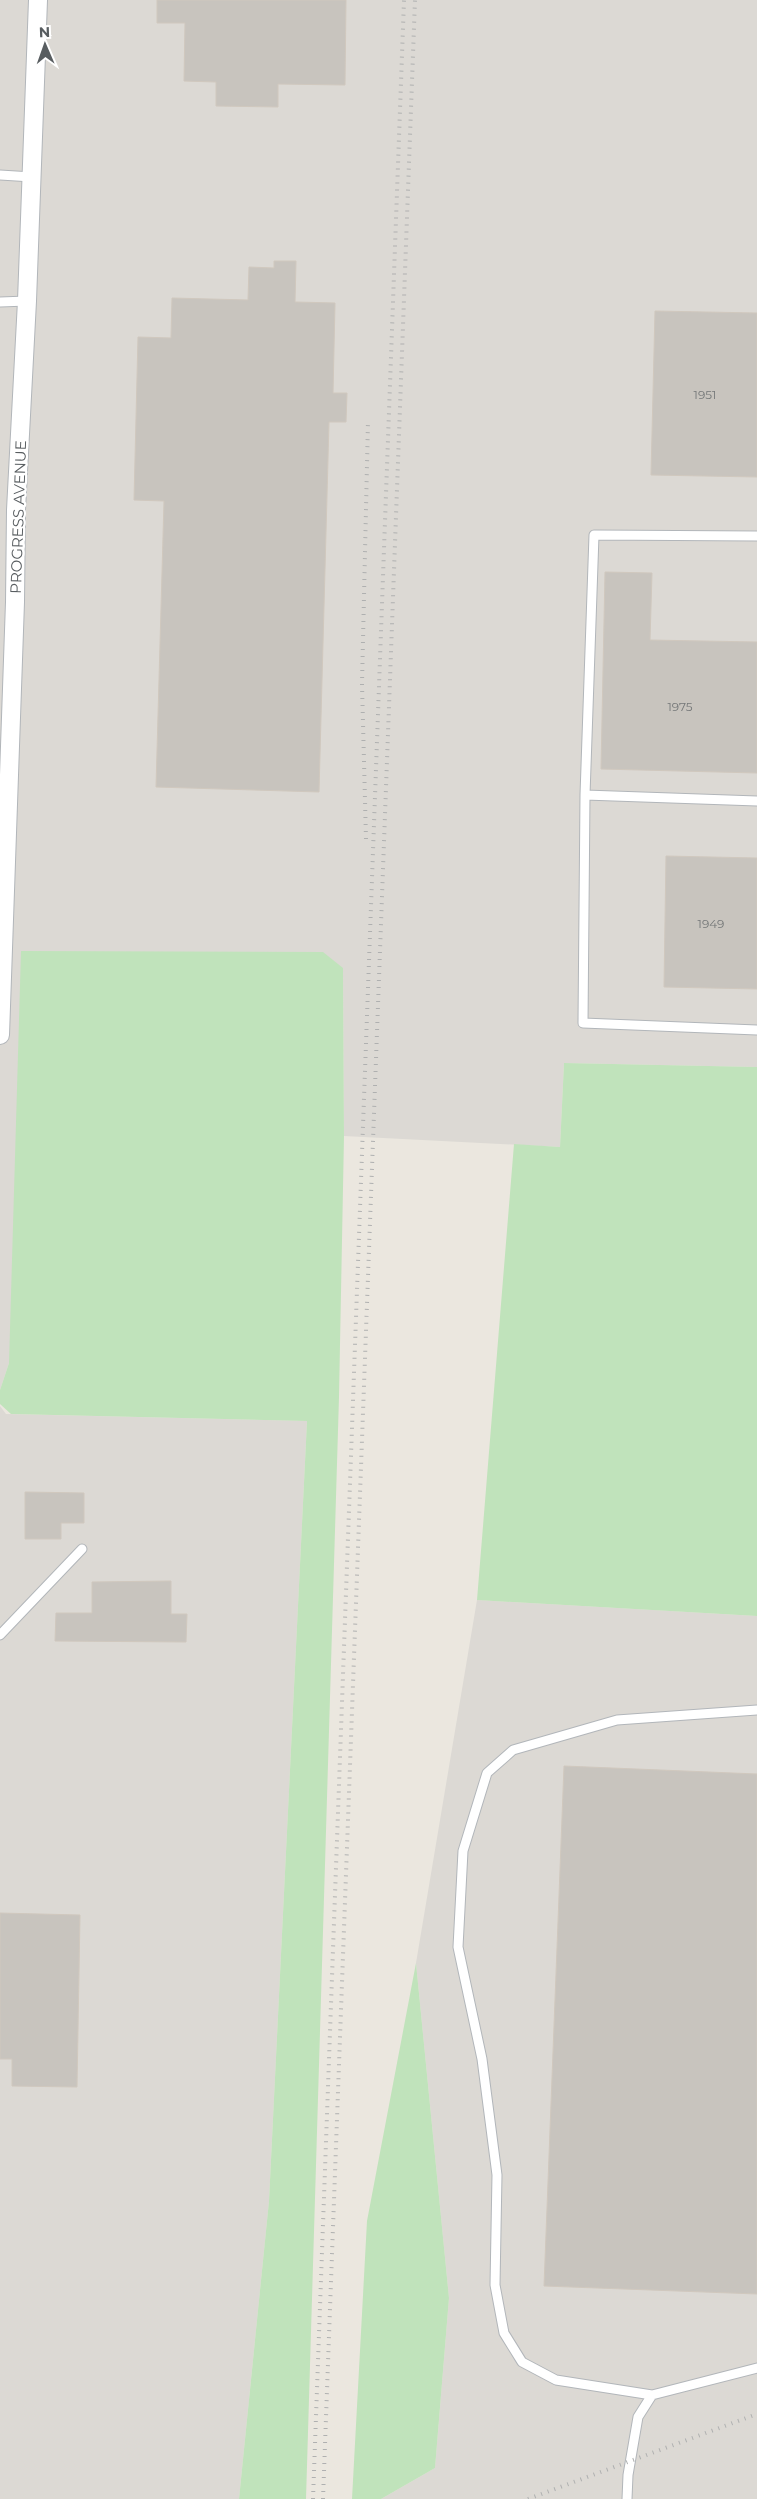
<svg xmlns="http://www.w3.org/2000/svg" width="757" height="2499" font-family="Montserrat,sans-serif">
<rect width="100%" height="100%" fill="#ebe7df"/>
<path fill="#dcd9d4" d="M0,0H757V1067L564,1063L560,1147L344,1136L343,968L9,1363L0,1390Z
M0,1406L6,1414L307,1421L269,2201L239,2499H0Z
M477,1600L757,1616V2499H381L435,2468L449,2298L416,1963Z"/>
<path fill="#c0e3bb" d="M21,951L323,952L343,968L344,1136L339,1397L306,2499H239L269,2201L307,1421L11,1414L0,1404V1390L9,1363Z
M564,1063L757,1067V1616L477,1600L514,1144L560,1147Z
M416,1963L449,2298L435,2468L381,2499H352L367,2221Z"/>
<path fill="#c8c4be" stroke="#d0c8be" d="M157,0H346L345,85L278,84V107L216,106V82L184,81L185,23H157Z
M274,261H296L295,302L335,303L333,393H347L346,422H329L319,792L156,787L164,501L134,500L138,337L171,338L172,298L248,300L249,267L274,268Z
M655,311L757,313V477L651,475Z
M605,572L652,573L650,640L757,642V773L601,769Z
M666,856L757,858V989L664,987Z
M25,1492L84,1493V1523H61V1539H25Z
M171,1581V1614H187L186,1642L55,1641L56,1613H92V1582Z
M564,1766L757,1774V2294L544,2286Z
M0,1913L80,1915L77,2087L12,2086V2059H0Z"/>
<g fill="none" stroke-linecap="round" stroke-linejoin="round">
<g stroke="#b2b6ba" stroke-width="11">
<path id="lane" d="M0,175L32,177
M0,302L27,301
M585,795L594,535L757,536
M757,801L585,795L583,1023L757,1030
M0,1635L82,1549
M757,1710L617,1720L513,1750L487,1773L463,1851L458,1947L482,2059L497,2175L495,2285L504,2333L522,2362L556,2380L652,2395L757,2368
M627,2499L628,2475L638,2417L652,2395"/>
</g>
<g stroke="#b2b6ba" stroke-width="20">
<path id="street" d="M0,1035L15,602L16,510L27,301L38,0"/>
</g>
<use href="#lane" stroke="#fff" stroke-width="9"/>
<use href="#street" stroke="#fff" stroke-width="18"/>
<path stroke="#afb0b0" stroke-width="4" stroke-dasharray="1 6" stroke-linecap="butt" d="M366,839L362,684L368,421
M313,2499L404,0
M323,2499L415,0
M528,2499L757,2414"/>
</g>
<g text-anchor="middle" dominant-baseline="central" stroke-width="4.5" stroke-linejoin="round" paint-order="stroke">
<g font-size="12" fill="#747778">
<text x="705" y="394">1951</text>
<text x="680" y="706">1975</text>
<text x="711" y="923">1949</text>
</g>
<g font-size="15" fill="#585d60" stroke="#fff">
<text transform="translate(18 517) rotate(-88)">PROGRESS AVENUE</text>
</g>
</g>
<g transform="translate(45 45) rotate(358)" stroke="#ffffff" stroke-width="4" paint-order="stroke">
<path d="M0-4L9 19L0 12L-9 19Z" fill="#585d60"/>
<text y="-8" font-size="14" font-weight="bold" text-anchor="middle" fill="#585d60">N</text>
</g>
</svg>
